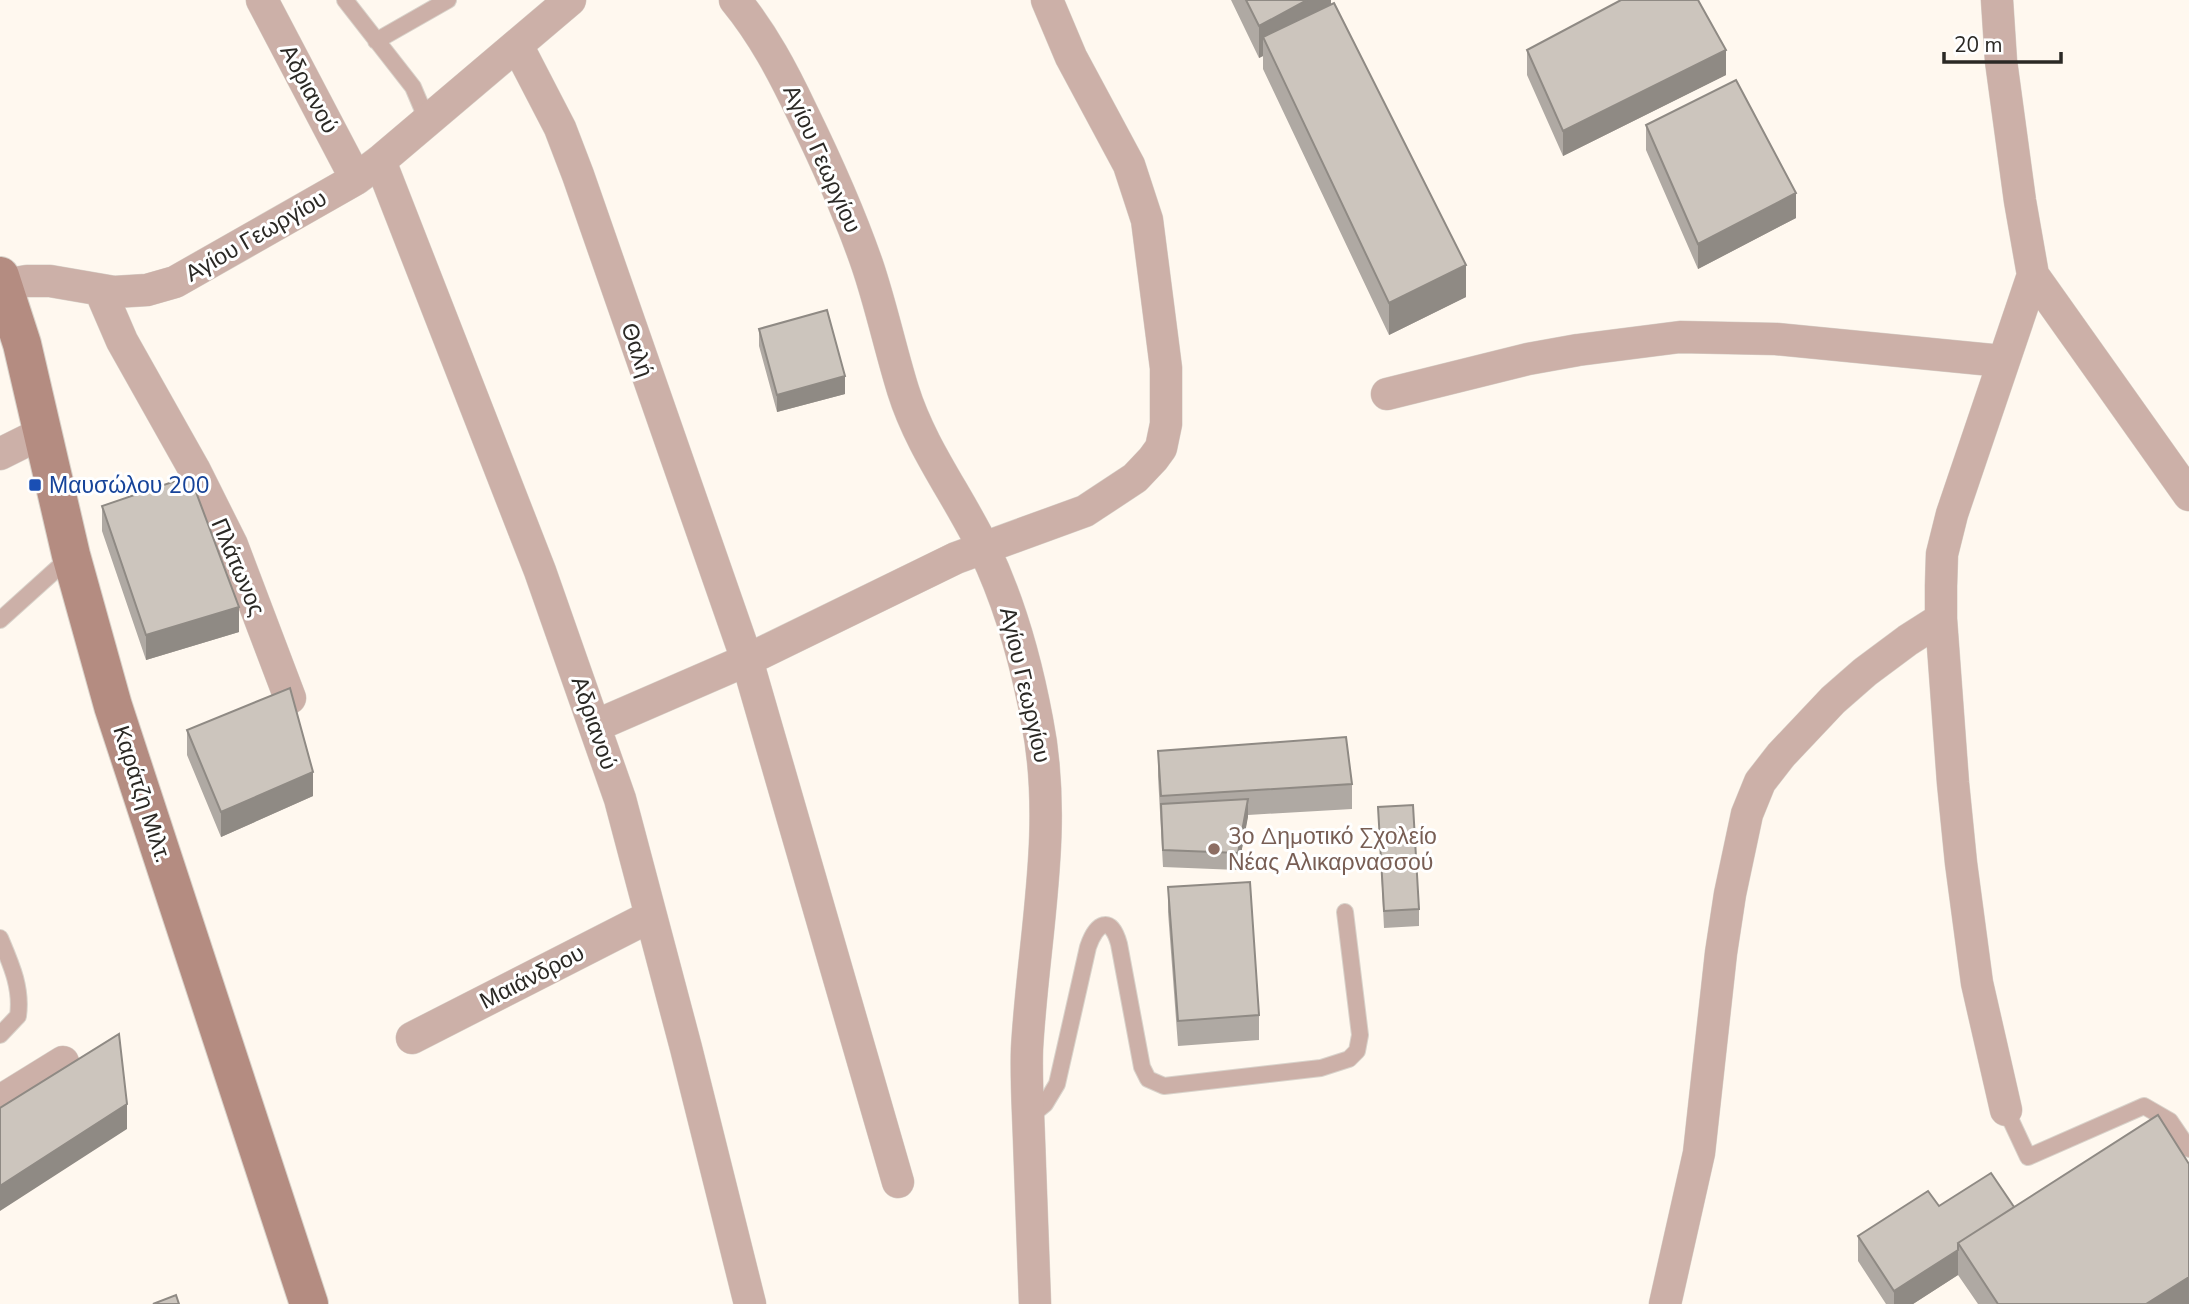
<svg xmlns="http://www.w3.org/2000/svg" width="2189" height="1304" font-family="'Nunito Sans',sans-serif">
<rect width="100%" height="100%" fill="#fff8ef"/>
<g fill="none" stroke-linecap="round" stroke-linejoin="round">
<g stroke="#d9d3cb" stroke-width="18">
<path id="lane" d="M345,0L413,87L427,120
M376,41L448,0
M0,620L70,557
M0,938C11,964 22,988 18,1016L0,1035
M2006,1110L2028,1157L2144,1106L2170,1121L2189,1149
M1028,1118L1045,1104L1057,1084L1088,947C1096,923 1111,914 1119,944L1142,1067L1148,1079L1164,1086L1321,1068L1349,1059L1357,1051L1360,1035L1345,912"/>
</g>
<g stroke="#d9d3cb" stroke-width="33">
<path id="street" d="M262,0L356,179
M735,0C763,34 783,72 802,112C826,161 849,212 867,264C881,305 890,348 903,390C921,448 958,495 984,549C1010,603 1026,661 1037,720C1059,829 1033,939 1027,1049C1026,1079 1028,1109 1029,1139C1031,1194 1033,1249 1035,1304
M1997,0L2001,61L2020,201L2033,275L2189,495
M517,45L560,128L578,175L747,660L898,1182
M380,161L540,571L620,799L686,1048L750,1304
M4,285L27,281H50L114,292L147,290L175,282L356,179L380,161L570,0
M100,290L122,341L194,469L232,545L290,698
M1387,394L1528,359L1578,350L1680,337L1776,339L2002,361
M0,454L44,432
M595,726L747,660L956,558L1085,511L1135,478L1153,459L1161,448L1166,424V368L1147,220L1129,165L1071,57L1047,0
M412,1038L651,916
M0,1101L63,1062
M2006,1110L1977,983L1961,863L1953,783L1941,619V586L1942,554L1952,514L2033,275
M1665,1304L1699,1153L1721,953L1730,894L1747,814L1760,782L1781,755L1833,700L1865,672L1908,640L1941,619"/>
</g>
<g stroke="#d9d3cb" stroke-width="40">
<path id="secondary" d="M0,276L22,344L71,555L113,706L309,1304"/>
</g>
<use href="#lane" stroke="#ccb0a8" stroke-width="16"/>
<use href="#street" stroke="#ccb0a8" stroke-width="32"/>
<use href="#secondary" stroke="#b48c81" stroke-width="38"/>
</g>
<path fill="#afa9a3" d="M1231,0H1331V4L1466,297L1389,335L1263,69V56L1259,58Z
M1527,50L1726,75L1563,156L1527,75Z
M1646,125L1796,218L1698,269L1646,150Z
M759,329L845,394L777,412L759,346Z
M102,506L239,632L146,660L102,531Z
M187,730L313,796L221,837L187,755Z
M1158,751L1352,784V809L1248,815L1238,870L1163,867L1158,776Z
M1378,807L1419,909V926L1384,928Z
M1168,887L1259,1015V1040L1178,1046L1168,912Z
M1939,1206L2014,1207L2189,1304H1978L1958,1275L1913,1304H1886L1858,1261V1236Z"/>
<path fill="#8f8a84" d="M1307,0H1331V19L1263,37V56L1259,58V26Z
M1726,50V75L1563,156V131Z
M1796,193V218L1698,269V244Z
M1466,265V297L1389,335V303Z
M845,376V394L777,412V395Z
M239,607V632L146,660V635Z
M313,772V796L221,837V812Z
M1248,799V817L1238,870V853Z
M127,1104V1129L0,1211V1186Z
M1958,1250V1275L1913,1304H1894V1291Z
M2189,1277V1304H2146Z"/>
<path fill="#ccc5bd" stroke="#8f8a84" stroke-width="2" d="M1246,0H1307L1259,26Z
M1621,0H1698L1726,50L1563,131L1527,50Z
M1334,3L1466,265L1389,303L1263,37Z
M1736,80L1796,193L1698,244L1646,125Z
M827,310L845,376L777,395L759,329Z
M190,476L239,607L146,635L102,506Z
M290,688L313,772L221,812L187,730Z
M1346,737L1352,784L1161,796L1158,751Z
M1248,799L1238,853L1163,850L1161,804Z
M1413,805L1419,909L1384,911L1378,807Z
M1250,882L1259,1015L1178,1021L1168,887Z
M119,1034L127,1104L0,1186V1108Z
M2158,1115L2189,1164V1277L2146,1304H1998L1958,1243Z
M1991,1173L2014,1207L1958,1243V1250L1894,1291L1858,1236L1928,1191L1939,1206Z
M176,1295L179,1304H153Z"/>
<rect fill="#1a4fb4" stroke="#fff" stroke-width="2.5" x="28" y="478" width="14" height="14" rx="3.5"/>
<circle fill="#8d6e63" stroke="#fff" stroke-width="2.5" cx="1214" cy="849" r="7"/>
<g text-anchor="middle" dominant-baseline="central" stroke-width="6" stroke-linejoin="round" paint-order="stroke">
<g font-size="23" fill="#2b2925" stroke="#fff">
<text transform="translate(309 89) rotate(62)">Αδριανού</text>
<text transform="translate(822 159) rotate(66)">Αγίου Γεωργίου</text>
<text transform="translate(256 236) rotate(-30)">Αγίου Γεωργίου</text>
<text transform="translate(637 350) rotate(71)">Θαλή</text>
<text transform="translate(238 567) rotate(67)">Πλάτωνος</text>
<text transform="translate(1025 685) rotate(77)">Αγίου Γεωργίου</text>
<text transform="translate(594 723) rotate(71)">Αδριανού</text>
<text transform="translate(142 794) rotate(72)">Καράτζη Μιλτ.</text>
<text transform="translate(532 977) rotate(-27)">Μαιάνδρου</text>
</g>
<g font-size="23" fill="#164399" stroke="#fff" text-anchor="start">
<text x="49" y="485">Μαυσώλου 200</text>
</g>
<g font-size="23" fill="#785e54" stroke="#fff" text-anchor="start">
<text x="1228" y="836">3ο Δημοτικό Σχολείο<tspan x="1228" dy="26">Νέας Αλικαρνασσού</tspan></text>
</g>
</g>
<path d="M1944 52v10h117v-10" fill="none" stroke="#2b2925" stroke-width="3.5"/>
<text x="1954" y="52" font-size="21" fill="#2b2925" stroke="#ffffff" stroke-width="5" paint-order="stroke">20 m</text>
</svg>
